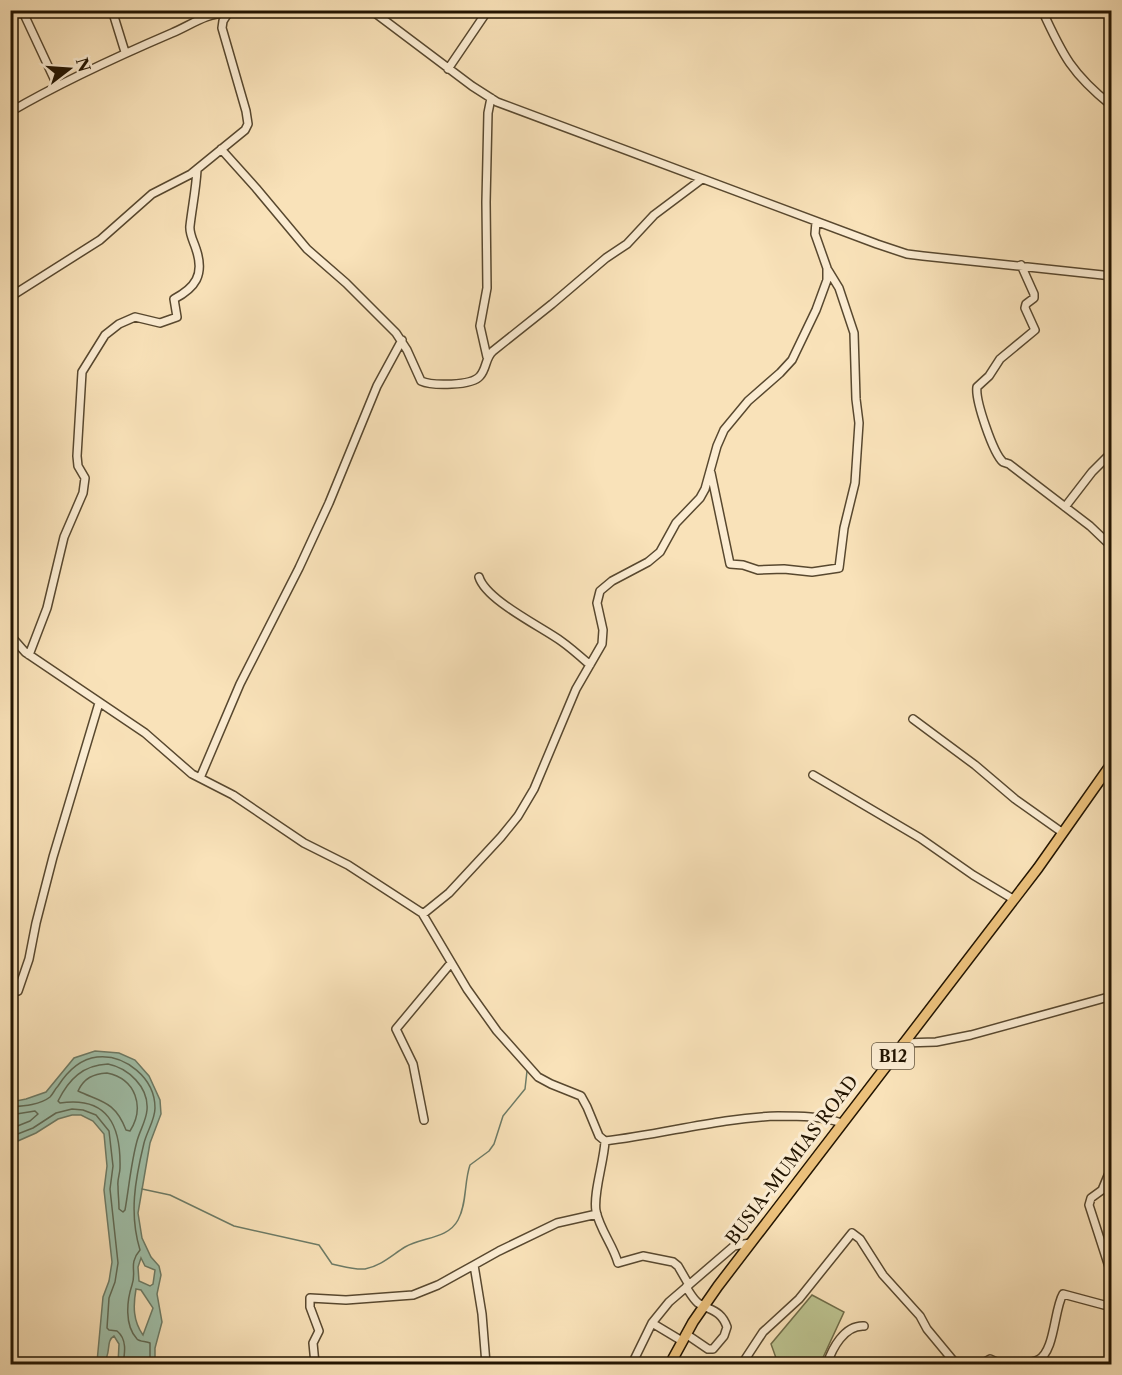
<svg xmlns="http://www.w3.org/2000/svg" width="1122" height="1375" font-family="'Libre Caslon Text',serif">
<rect width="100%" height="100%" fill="#f9e2b9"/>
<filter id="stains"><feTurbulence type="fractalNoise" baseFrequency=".00333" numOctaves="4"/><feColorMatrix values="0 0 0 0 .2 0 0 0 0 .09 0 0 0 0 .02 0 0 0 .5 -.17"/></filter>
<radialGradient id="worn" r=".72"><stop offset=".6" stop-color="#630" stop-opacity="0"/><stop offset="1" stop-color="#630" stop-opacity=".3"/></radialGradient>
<path fill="#bcc390" stroke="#6f6c48" stroke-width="1.5" d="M812,1295L844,1312L820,1364H793L776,1358L771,1344Z"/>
<path fill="#9fbfa9" stroke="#6d7b66" stroke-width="1.5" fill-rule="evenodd" d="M95,1051L119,1053L135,1060L149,1076L160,1100L161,1114L150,1143L138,1213L142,1238L151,1257L159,1266L161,1275L157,1294L162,1322L155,1348V1364H118L119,1344L114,1336C105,1341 112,1355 103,1363L97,1362L103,1297L109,1281L112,1262L104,1190L107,1166L104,1134L93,1121L81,1115H72L58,1119L36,1133L11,1144V1102L26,1099L46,1092L74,1058ZM141,1258L145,1266L155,1270L153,1284L150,1286L139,1281L138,1267ZM136,1289L141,1290L153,1308L143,1335C133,1321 133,1306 136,1289Z"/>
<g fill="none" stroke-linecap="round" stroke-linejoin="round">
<path stroke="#606a55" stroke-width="1.5" d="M108,1064C128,1068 149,1087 147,1110C146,1121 140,1130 137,1141C131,1163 129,1187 125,1210L123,1212L119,1209C119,1201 118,1194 118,1186C117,1180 120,1174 120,1168C121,1126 108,1096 60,1103L58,1101C69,1079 83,1065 108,1064Z
M107,1073C136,1079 145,1107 130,1131L126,1130C115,1101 101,1102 78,1091C84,1078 93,1074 107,1073Z
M10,1107C23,1106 40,1105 50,1097C53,1094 55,1089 58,1086C67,1072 80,1059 97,1057C125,1054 155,1078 155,1108C155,1120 147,1131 144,1143C135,1180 129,1214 140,1250C128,1264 137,1271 132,1285C127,1300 124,1325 137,1339C140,1342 146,1341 150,1343V1364
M10,1115L35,1111L38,1114L30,1121L10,1129
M10,1137L33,1128L56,1113L72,1109L83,1110L96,1115L109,1131L113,1166L110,1189L118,1263L115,1282L109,1298L107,1328L109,1330L117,1331C127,1339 125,1352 123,1364"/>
<path stroke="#6d7b66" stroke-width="1.5" d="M142,1189L170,1195L234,1226L319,1245L332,1264C342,1266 354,1270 365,1269C381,1266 392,1255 405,1247C422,1237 448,1239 458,1220C467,1204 464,1182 470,1165L489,1151L494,1144L503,1116L525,1089L527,1071"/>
<g stroke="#58482f" stroke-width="10">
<path id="minor" d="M22,10L57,85
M112,10L125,52
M371,10L472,86L497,102L877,244L907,254L923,256L1112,276
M1042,10C1063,56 1072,74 1112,106
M448,69L488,10
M10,112C63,81 116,57 172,33C191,25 206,13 227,13
M221,149L256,188L307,249L346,283L396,333L407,350L421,381C432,386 472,386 480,376C487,368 485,358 493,351L552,304L606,258L627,244L654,215L702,179
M1021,265L1034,294V298L1026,304L1025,308L1035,330L1000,359L989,376L977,387C975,400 993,453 1003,462L1009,464L1090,526L1112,547
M10,297L100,240L152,194L191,174L245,130L248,124L246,111L222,28L223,21L230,10
M487,357L480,326L487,288L486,202L488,113L491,98
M711,473L730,564L743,565L758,570L784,569L812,572L839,568L844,528L855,483L859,423L856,399L854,333L839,288L828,270
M1065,507L1092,472L1112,452
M479,577C486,600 540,626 561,641C571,648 581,657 590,665
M10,635L25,652L145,733L192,774L233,795L304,843L348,865L422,913L467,989L497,1031L538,1077L551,1084L581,1096L587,1107L599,1136L605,1141C665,1134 718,1118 778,1116C800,1116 821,1116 842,1123
M29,655L47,608L64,537L83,493L85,478L78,466L77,456L82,372L105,335L119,324L135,317L160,323L177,317L174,299C195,288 205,275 196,249C194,242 189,234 190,226C192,208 196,189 197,170
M913,719L975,765L1015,799L1063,833
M813,775L920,838L973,875L1013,899
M200,778L240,684L299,568L329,503L377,386L402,340
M423,914L449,893L501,837L518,816L534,789L576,689L602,644L603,630L597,603L600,591L612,581L648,562L660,552L676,523L700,498L705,489L717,446L724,430L748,401L780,373L792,360L816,310L827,280V268L815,234L816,222
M18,991L29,959L36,923L53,857L99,703
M903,1043L936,1042L971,1035L1112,996
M424,1120L413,1064L396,1029L451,963
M605,1141C604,1162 593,1193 596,1211C600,1230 613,1245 618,1263L643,1256L673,1262L678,1266L689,1285
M1112,1166L1102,1190L1091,1198L1089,1205L1112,1276
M652,1323L682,1341
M686,1334L708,1349H713L724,1336L727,1327C721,1310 711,1311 698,1303C693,1299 690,1293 686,1287
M315,1364L313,1343L319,1331L310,1307V1298L346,1300L413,1295L438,1285L474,1265
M486,1364L482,1314L474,1265L499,1251L557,1223L597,1214
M632,1364L652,1323L669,1302L734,1246L750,1243
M742,1364L763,1332L799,1299L852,1233L860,1239L883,1275L920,1316L927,1329L956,1364
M827,1364C832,1349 844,1325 864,1326
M981,1364L990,1359L1001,1364
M1001,1364C1013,1359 1027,1366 1038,1360C1055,1352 1054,1309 1063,1294L1104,1305L1112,1304"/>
</g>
<g stroke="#221401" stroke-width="12">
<path id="highway" d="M670,1364L693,1322L718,1286L1038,868L1112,763"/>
</g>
<use href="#minor" stroke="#fbecd2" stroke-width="7"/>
<use href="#highway" stroke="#ecc17c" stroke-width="9"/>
</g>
<g text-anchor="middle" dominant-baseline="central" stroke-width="6" stroke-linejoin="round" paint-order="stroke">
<rect fill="#fbecd2" stroke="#635540" stroke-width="1.5" x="872" y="1043" width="42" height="26" rx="4.5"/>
<g font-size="16" font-weight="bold" fill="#221401">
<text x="893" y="1056">B12</text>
</g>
<g font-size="18" fill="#221401" stroke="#fbecd2">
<text transform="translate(792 1160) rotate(-53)">BUSIA-MUMIAS ROAD</text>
</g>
</g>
<rect width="1122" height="1375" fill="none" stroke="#f9e2b9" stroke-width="36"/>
<rect x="12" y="12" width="1098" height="1351" fill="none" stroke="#221401" stroke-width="3"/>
<rect x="18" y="18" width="1086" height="1339" fill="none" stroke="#221401" stroke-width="1.5"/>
<g transform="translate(69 69) rotate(73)" stroke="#fbecd2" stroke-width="4.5" paint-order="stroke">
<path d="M0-4.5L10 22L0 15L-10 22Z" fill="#221401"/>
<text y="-9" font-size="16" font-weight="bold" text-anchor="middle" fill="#221401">N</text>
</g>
<rect width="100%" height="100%" filter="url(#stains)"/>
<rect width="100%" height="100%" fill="url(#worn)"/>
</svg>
